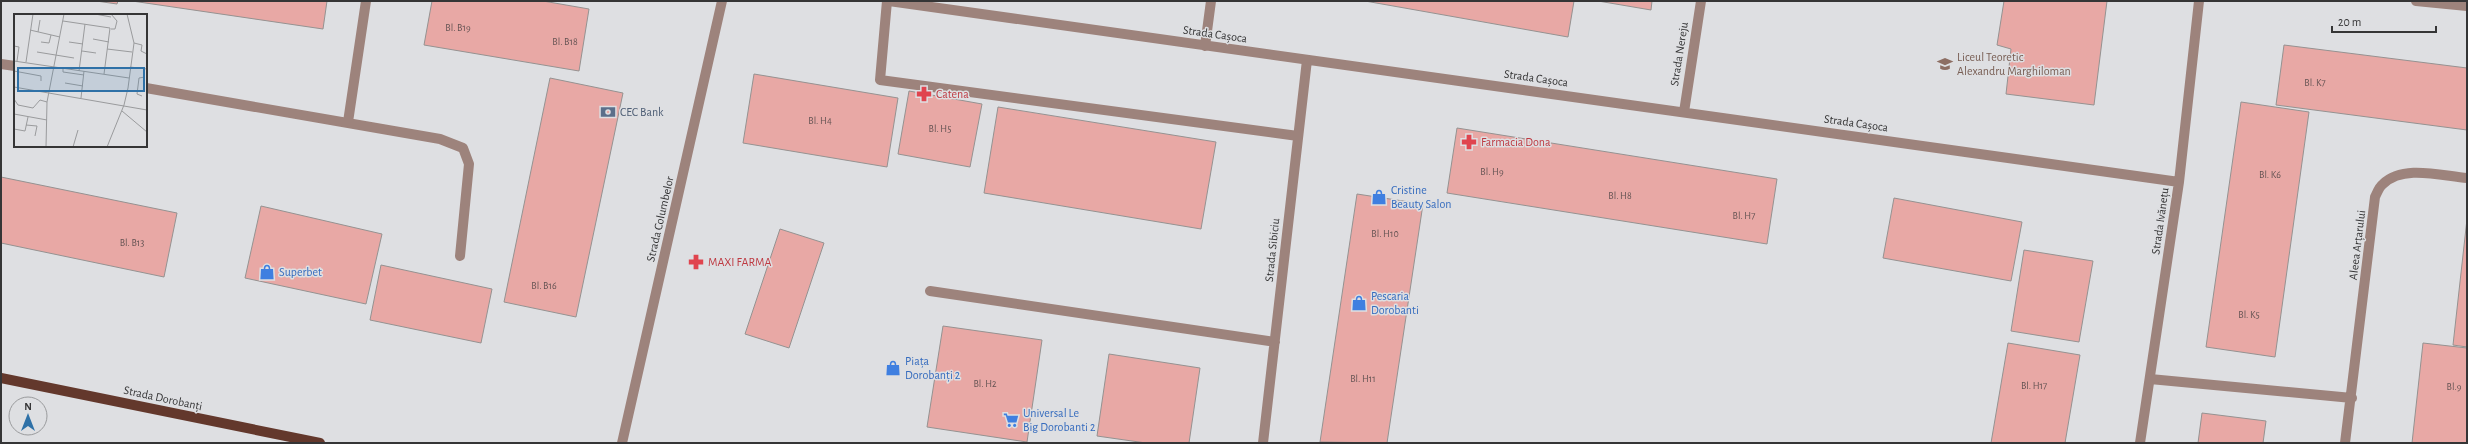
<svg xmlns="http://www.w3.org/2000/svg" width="2468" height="444" font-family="'Alegreya Sans',sans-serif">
<rect width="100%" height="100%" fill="#dedfe2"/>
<path fill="#e8a8a5" stroke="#959291" d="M96,1H118L117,4Z
M132,1H327L323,29Z
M432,1H543L589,9L579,71L424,45Z
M1365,1H1574L1568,37Z
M1598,1H1652L1651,10Z
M2004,1H2107L2094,105L2006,94L2011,49L1997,45Z
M2284,45L2467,68V130L2276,105Z
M754,74L898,98L887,167L743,143Z
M550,78L623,93L576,317L504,302Z
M909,91L982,104L970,167L898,154Z
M2241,102L2309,112L2275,357L2206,347Z
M998,107L1216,142L1201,229L984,193Z
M1457,128L1777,179L1767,244L1447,193Z
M1,177L177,213L164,277L1,243Z
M1357,194L1423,204L1387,443L1320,442Z
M1894,198L2022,222L2011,281L1883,258Z
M261,206L382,234L366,304L245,278Z
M2467,219V347L2453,345Z
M780,229L824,243L789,348L745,334Z
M2024,250L2093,261L2079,342L2011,331Z
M381,265L492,289L481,343L370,320Z
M943,326L1042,340L1027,442L927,427Z
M2008,343L2080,355L2065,443H1991Z
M2423,343L2467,348V443H2412Z
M1109,354L1200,368L1189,443H1146L1097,436Z
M2202,413L2266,421L2263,443H2198Z"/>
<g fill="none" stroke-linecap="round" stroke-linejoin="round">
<path stroke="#9d837c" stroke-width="10" d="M887,1L880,80L1298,136
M889,1L2179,182
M2416,1L2467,6
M1205,46L1211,1
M1,64L15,66
M146,88L440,139L463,148L469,164L460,256
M1684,112L1701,1
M348,122L366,1
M930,291L1275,342
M2150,379L2352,398
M622,443L722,1
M1263,443L1307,60
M2140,443L2179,182L2199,1
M2345,443L2375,197C2377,193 2379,187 2383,184C2403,164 2442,176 2467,178"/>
<path stroke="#63382c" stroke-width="10" d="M1,378L320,443"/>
</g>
<defs>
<g id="school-bare" transform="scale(1.2)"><path d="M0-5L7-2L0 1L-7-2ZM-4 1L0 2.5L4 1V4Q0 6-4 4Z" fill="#8d6e63" stroke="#dedfe2" stroke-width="2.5" paint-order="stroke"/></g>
<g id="pharmacy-bare" transform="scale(1.2)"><path d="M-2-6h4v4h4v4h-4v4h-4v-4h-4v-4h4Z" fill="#e0444e" stroke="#dedfe2" stroke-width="2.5" paint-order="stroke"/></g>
<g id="bank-bare" transform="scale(1.2)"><path d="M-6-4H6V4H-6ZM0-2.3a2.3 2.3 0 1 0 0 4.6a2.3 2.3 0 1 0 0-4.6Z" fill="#5c6f8a" stroke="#dedfe2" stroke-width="2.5" paint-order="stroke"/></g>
<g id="shop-bare" transform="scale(1.2)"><path d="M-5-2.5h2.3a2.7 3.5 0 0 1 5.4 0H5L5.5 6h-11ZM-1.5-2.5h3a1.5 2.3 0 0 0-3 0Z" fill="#3f7fe0" stroke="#dedfe2" stroke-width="2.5" paint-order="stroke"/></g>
<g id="supermarket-bare" transform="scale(1.2)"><path d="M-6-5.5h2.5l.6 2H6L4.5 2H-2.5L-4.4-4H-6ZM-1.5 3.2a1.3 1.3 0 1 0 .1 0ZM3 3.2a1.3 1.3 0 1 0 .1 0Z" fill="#3f7fe0" stroke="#dedfe2" stroke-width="2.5" paint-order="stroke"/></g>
</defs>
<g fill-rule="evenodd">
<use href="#school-bare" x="1945" y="64"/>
<use href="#pharmacy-bare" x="924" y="94"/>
<use href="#bank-bare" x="608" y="112"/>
<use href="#pharmacy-bare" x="1469" y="142"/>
<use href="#shop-bare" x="1379" y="197"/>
<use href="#pharmacy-bare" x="696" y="262"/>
<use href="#shop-bare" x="267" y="272"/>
<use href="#shop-bare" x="1359" y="303"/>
<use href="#shop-bare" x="893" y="368"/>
<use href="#supermarket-bare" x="1011" y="420"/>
</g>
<g text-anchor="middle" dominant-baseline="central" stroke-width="3" stroke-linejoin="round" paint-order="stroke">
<g font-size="10" fill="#625252">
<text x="458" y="28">Bl. B19</text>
<text x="565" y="42">Bl. B18</text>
<text x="2315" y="83">Bl. K7</text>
<text x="820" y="121">Bl. H4</text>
<text x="940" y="129">Bl. H5</text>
<text x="1492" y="172">Bl. H9</text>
<text x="2270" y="175">Bl. K6</text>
<text x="1620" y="196">Bl. H8</text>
<text x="1744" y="216">Bl. H7</text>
<text x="1385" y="234">Bl. H10</text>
<text x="132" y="243">Bl. B13</text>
<text x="544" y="286">Bl. B16</text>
<text x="2249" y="315">Bl. K5</text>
<text x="1363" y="379">Bl. H11</text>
<text x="985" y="384">Bl. H2</text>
<text x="2034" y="386">Bl. H17</text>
<text x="2454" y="387">Bl.9</text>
</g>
<g font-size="12" fill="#353536" stroke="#dedfe2">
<text transform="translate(1215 34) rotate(8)">Strada Cașoca</text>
<text transform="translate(1679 54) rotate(-81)">Strada Nereju</text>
<text transform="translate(1536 78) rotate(8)">Strada Cașoca</text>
<text transform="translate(1856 123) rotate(8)">Strada Cașoca</text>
<text transform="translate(660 219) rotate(-77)">Strada Columbelor</text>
<text transform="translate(2160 221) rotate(-82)">Strada Ivănețu</text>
<text transform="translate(2357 245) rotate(-83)">Aleea Arțarului</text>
<text transform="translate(1272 250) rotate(-84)">Strada Sibiciu</text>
<text transform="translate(163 398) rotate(12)">Strada Dorobanți</text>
</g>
<g font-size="12" fill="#785e54" stroke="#dedfe2" text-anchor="start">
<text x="1957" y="57">Liceul Teoretic<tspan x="1957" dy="14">Alexandru Marghiloman</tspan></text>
</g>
<g font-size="12" fill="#be3a42" stroke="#dedfe2" text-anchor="start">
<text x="936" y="94">Catena</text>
<text x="1481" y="142">Farmacia Dona</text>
<text x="708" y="262">MAXI FARMA</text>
</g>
<g font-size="12" fill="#4e5e75" stroke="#dedfe2" text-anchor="start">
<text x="620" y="112">CEC Bank</text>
</g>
<g font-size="12" fill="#366cbe" stroke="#dedfe2" text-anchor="start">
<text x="1391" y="190">Cristine<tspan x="1391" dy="14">Beauty Salon</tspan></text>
<text x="279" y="272">Superbet</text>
<text x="1371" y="296">Pescaria<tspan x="1371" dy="14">Dorobanti</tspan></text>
<text x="905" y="361">Piața<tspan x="905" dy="14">Dorobanți 2</tspan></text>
<text x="1023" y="413">Universal Le<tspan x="1023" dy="14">Big Dorobanti 2</tspan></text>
</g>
</g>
<g transform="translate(14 14)">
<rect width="133" height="133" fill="#dedfe2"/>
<path fill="none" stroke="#9a9b9d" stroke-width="1" d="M81,0L97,3M97,0L103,7L101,15H97M49,7L96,14L90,60M16,16L46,23M24,18L26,6M79,25L95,28M27,28L35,29L37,21M55,28L69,30M120,29L128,31L127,37L133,40M0,32L5,33L3,47M93,35L118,38M68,37L82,39M23,38L60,44M0,47L115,64M12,48L19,0M116,53L133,55M49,54V58L70,61M0,57L27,62V67M65,57L71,10M51,69L69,72M0,73L133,96M128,82L123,80L125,64L131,63M67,84L70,57M0,85L4,91L19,94L26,86L33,88M108,97L133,118M0,100L33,106M12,111L23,112L21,122M0,115L11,117L14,103M32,133L33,88L50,0M59,133L64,116M93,133L110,91L114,74L120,29L113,0"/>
<path fill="#2f71a7" fill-opacity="0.15" stroke="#2f71a7" stroke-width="2" d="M4,54H130V77H4Z"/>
<rect width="133" height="133" fill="none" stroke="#353536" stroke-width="2"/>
</g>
<rect width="2468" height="444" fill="none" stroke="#353536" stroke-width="4"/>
<g transform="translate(28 416)"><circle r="19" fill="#dedfe2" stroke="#9a9b9d"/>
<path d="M0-3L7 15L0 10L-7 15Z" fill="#2f71a7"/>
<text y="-6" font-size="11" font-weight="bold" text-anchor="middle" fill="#353536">N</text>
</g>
<path d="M2332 26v6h104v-6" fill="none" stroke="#353536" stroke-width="2"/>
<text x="2338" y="26" font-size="12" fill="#353536" stroke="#dedfe2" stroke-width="3" paint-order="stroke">20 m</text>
</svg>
